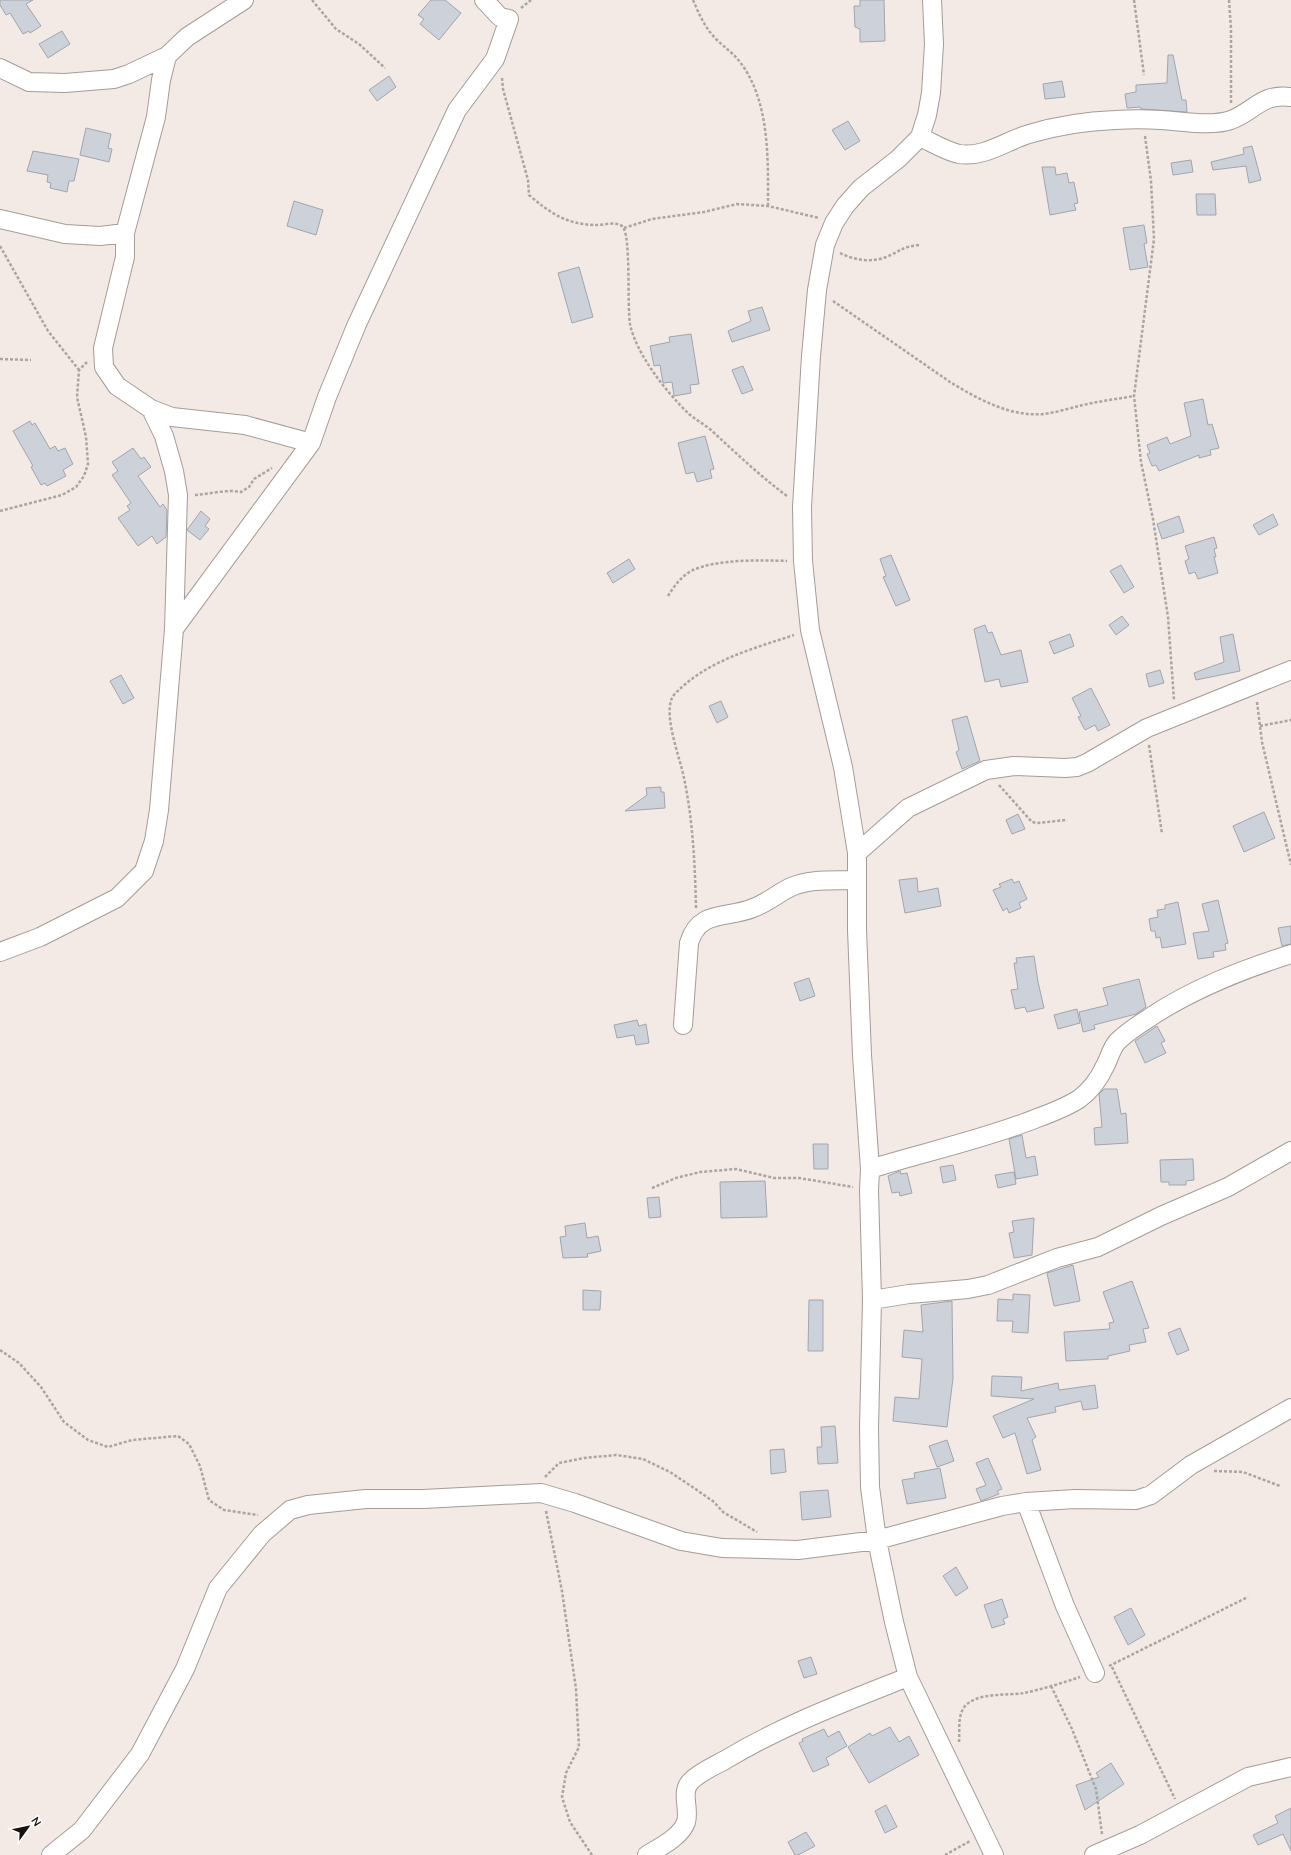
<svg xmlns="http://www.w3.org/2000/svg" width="1291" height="1855" font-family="Mulish,sans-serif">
<rect width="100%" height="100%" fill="#f3eae5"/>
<path fill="#cdd1d9" stroke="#a1a5ad" d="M0,0H33L26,4L41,26L30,33L29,31L23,34L10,13L6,15L0,5Z
M431,0H445L461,13L439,40L420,24L424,19L418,15Z
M860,0H884L885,41L860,42V29L855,27L854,6H860Z
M62,31L70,44L48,58L39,44Z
M1168,55H1173L1182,100H1186L1187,112L1141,109L1140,107L1127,108L1125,94L1136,92V85L1167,83Z
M389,76L396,87L377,101L369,90Z
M1062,81L1065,97L1045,99L1043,84Z
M848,121L860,141L845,150L832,130Z
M86,128L111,134L108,148L112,149L109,162L80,155Z
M1252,146L1261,180L1249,183L1246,166L1213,170L1211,162L1244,154L1243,148Z
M33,151L79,159L74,181H69L67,192L50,188L51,183L47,182L48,175L27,171Z
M1191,160L1193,172L1173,175L1171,163Z
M1042,167H1055L1056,175L1067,173L1069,183L1074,182L1078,203L1074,204L1076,210L1050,215Z
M1196,194H1215L1216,215H1197Z
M294,201L323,210L316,235L287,226Z
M1144,225L1147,243L1144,244L1148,267L1130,270L1123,228Z
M579,267L593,317L572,323L558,273Z
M762,307L770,330L732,342L728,331L751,321L748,311Z
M691,334L699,384L690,385L691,393L674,396L672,382L663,383L660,365L654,366L650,346L670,342L669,337Z
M743,366L753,390L742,394L732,370Z
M1203,399L1208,425L1212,424L1219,448L1210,450L1211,455L1199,458V455L1159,471L1156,465L1152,466L1147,454L1150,453L1147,445L1167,437L1170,444L1191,436L1184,403Z
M30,421L32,425L35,423L50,449L55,446L58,451L65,448L73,464L63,470L66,476L47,486L45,483L41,485L31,467L33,466L13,431Z
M705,436L714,469L710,470L712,478L697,482L694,472L686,474L678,443Z
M133,448L141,459L144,457L151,467L138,476L160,507L163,504L167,510L166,537L157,544L152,536L138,546L118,518L130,510L127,506L131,503L112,475L118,471L112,462Z
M201,511L210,519L205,526L209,529L200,540L187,530Z
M1273,514L1278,525L1259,535L1253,525Z
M1179,516L1184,532L1162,539L1157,524Z
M1214,537L1217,548L1214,549L1216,557H1214L1218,573L1198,579L1195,572L1189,574L1185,561L1189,559L1185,546Z
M891,555L910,600L896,606L883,577L886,576L880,559Z
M629,559L635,569L613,583L607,573Z
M1121,565L1134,587L1124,593L1110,571Z
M1122,616L1129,625L1116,635L1109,625Z
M985,625L988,633L992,632L1001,655L1021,650L1028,682L1001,687L999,679L985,682L974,629Z
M1070,634L1074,646L1054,654L1049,642Z
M1233,634L1240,671L1196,680L1194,673L1224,662L1220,637Z
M1160,670L1164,683L1149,687L1146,674Z
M121,675L134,698L123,704L110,681Z
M1091,688L1110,725L1098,731L1095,725L1085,730L1078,717L1081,716L1072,698Z
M721,701L728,717L717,723L709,706Z
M967,716L980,761L962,769L956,752L959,750L952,720Z
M661,787V792H664L665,808L625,811L647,795L646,788Z
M1264,812L1275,838L1244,852L1233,826Z
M1018,814L1025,829L1012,834L1006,820Z
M917,878L918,892L938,888L941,906L905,913L899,880Z
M1012,879L1014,883L1019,881L1027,899L1019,903L1021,908L1009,913L1007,908L1003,911L993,890L1001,887L999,884Z
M1218,900L1228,943L1225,944L1226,950L1213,952L1214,957L1198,959L1193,933L1209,931L1202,904Z
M1178,902L1186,944L1162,948L1160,937L1156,938L1155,931H1151L1149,919L1158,917L1157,910L1165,909V905Z
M1291,926V944L1282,946L1278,928Z
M1034,956L1038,982L1044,1008L1027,1012L1025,1007L1015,1009L1011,990L1018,989L1014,963H1017L1016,958Z
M809,978L815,996L800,1001L794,983Z
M1139,979L1146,1007L1136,1014L1094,1025L1095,1029L1083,1032L1079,1012L1108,1005L1103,988Z
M1077,1009L1080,1023L1058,1029L1054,1015Z
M637,1020L639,1026L646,1024L649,1043L636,1045L634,1035L617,1038L614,1025Z
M1157,1026L1165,1041L1161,1043L1166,1053L1145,1063L1135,1041Z
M1104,1089H1117L1121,1114L1126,1113L1128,1143L1095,1145L1094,1128L1102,1127L1099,1094Z
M1022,1135L1026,1158L1035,1156L1038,1175L1016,1179L1009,1139Z
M813,1144H828V1169H814Z
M1193,1159L1194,1180L1186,1181V1185H1169V1182H1161L1160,1160Z
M953,1165L956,1180L943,1183L940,1167Z
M900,1171L901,1174L907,1173L912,1193L900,1196L899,1192L892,1193L888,1176Z
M1014,1172L1016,1184L998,1188L995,1175Z
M765,1181L767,1217L721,1218L720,1182Z
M659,1197L661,1217L649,1218L647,1198Z
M1034,1218L1032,1255L1014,1258L1009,1233L1014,1232L1012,1221Z
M585,1223L587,1238L598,1236L601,1251L587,1254L588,1257L563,1258L560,1237L566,1236L565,1226Z
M1073,1265L1080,1301L1054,1306L1047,1273Z
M1132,1281L1149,1328L1143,1329L1146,1342L1129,1345L1130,1351L1108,1356V1359L1066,1361L1064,1332L1110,1329L1109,1323L1114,1322L1103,1292Z
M583,1290L601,1291L600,1310H583Z
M1013,1294L1030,1295L1028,1333L1012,1332L1013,1321H997L998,1299L1013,1300Z
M809,1300H823V1351H808Z
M952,1301L953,1378L947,1427L893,1421L895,1397L919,1399L922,1359L902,1357L904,1330L923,1332L921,1305Z
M1180,1328L1189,1350L1177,1355L1168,1333Z
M992,1376L1022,1377L1021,1391L1058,1383L1059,1390L1095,1385L1098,1408L1083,1410L1081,1401L1055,1407L1056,1412L1027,1418L1036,1437L1032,1440L1041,1470L1027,1474L1015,1433L1003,1438L993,1416L1034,1399L991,1396Z
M835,1426L838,1463L818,1464L817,1447H822L821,1427Z
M947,1440L954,1461L937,1467L929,1446Z
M784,1449L786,1472L771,1474L770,1450Z
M988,1458L1002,1489L997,1491L999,1494L981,1501L976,1489L986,1485L976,1463Z
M940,1468L946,1498L907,1504L902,1480L915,1478L914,1473Z
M828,1490L831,1517L802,1520L800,1492Z
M956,1567L968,1588L956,1596L943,1576Z
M1002,1599L1008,1617L1003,1619L1005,1624L992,1628L984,1605Z
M1131,1608L1145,1635L1128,1645L1114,1617Z
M811,1657L817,1674L804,1678L798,1661Z
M890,1727L899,1742L909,1736L919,1755L869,1783L848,1747L870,1733L872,1736Z
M824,1729L828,1737L839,1731L847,1746L826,1758L829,1765L813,1772L799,1743L803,1741L802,1739Z
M1111,1763L1124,1784L1085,1810L1076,1785L1099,1777L1096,1773Z
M886,1805L897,1827L885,1833L875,1811Z
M1291,1808V1851L1283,1834L1258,1845L1253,1835L1278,1823L1275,1816Z
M806,1832L815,1846L798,1855H795L788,1842Z"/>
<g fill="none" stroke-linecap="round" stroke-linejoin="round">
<g stroke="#a49c97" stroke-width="20">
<path id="street" d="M244,0L187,37L167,56L161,80L156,117L125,233V257L103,348L104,367L117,386L151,409L172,417L245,425L311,443
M932,0L934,44L931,93L927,115L920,137L898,159L861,188L845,206L834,223L825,245L817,290L811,356L802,507L803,561L810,630L843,767L857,853V930L862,1055L870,1169L869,1190L872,1300L869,1428L870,1487L877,1540L894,1622L908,1677L994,1855
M0,68L29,82L65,83L114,79L129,74L167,56
M920,137C933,143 946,151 959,154C984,158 1006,141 1029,134C1056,126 1086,121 1115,120C1130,119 1146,119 1161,120C1182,121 1210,127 1231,120C1255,111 1261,93 1291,97
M0,219L65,234L100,236L125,233
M174,629L311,443L327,397L357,324L457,110L495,59L509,19L500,17L484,0
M857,853L908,808L986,770L1014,766L1065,768L1077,767L1087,763L1147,728L1291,670
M0,952L40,937L117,898L144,871L154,841L159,810L174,629L178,495L174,471L164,436L151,409
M683,1025L689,943C699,909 727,919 753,908C767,903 778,893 791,887C811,878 835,881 857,880
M870,1169C921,1153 973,1142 1024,1123C1042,1116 1062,1110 1079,1099C1090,1091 1099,1079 1105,1066C1109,1059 1111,1049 1117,1042C1126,1033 1138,1025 1149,1018C1192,989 1241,970 1291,954
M872,1300L909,1294L968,1289L988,1285L1057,1258L1098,1247L1161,1216L1228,1187L1291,1151
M1026,1502L1065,1606L1095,1673
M51,1855L82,1830L140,1754L185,1669L218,1588L262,1534L290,1510L308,1505L366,1499H423L541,1493L575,1503L681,1541L722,1548L798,1550L877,1540L1002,1506L1026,1502L1075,1499L1136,1500L1151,1495L1191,1465L1291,1408
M647,1855C660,1847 681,1837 686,1822C690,1808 680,1792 691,1781C700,1772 714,1766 725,1760C783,1725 845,1702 908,1677
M1094,1855L1140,1835L1248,1777L1291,1767"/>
</g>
<path stroke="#aba4a0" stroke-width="2.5" stroke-dasharray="3 2" stroke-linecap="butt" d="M312,0L336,29L359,44L385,68
M693,0C699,14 705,28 716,39C724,47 733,53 740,62C770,101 768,159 768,206
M1134,0L1144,75
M1229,0L1231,29V103
M521,8L531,0
M502,78L503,89L528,180L529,195C550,213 566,224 594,225C602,226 617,220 623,227C631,238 627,305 630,324C636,354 667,393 689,414C696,420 704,424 711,430C736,453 760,476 787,496
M1145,136L1151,181L1154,239L1134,396L1141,462L1153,519L1168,617L1174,700
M624,228L652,219L704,212L737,204L768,206L819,218
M0,246L48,331L79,370
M840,253C854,260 871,263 886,257C901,251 901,247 919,245
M833,301L950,382C973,396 1001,412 1029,414C1047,416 1066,409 1083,405C1100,401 1117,399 1134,396
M0,359L31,360
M195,495C210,494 227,489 241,492L249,487L254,479L272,468
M0,511L62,495L76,487L84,476L88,464L86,437L77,397L79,370L87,362
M668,596C674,586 681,577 691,571C715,559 761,560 787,561
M1257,702L1262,742L1291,865
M1260,726L1291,720
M1149,745L1162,834
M999,785L1032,822L1037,823L1066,820
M696,908C695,865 693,821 684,778C680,758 665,720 671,701C672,695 678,691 682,687C713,659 755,648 794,635
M652,1188L676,1178L700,1172L736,1169L774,1178H799L853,1187
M0,1350L19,1363L41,1387L64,1422L88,1440L108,1447L132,1440L178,1436L189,1444L200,1466L209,1500L224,1510L258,1515
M1214,1471L1243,1472L1280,1486
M545,1477L559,1463L584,1458L616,1455L643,1459L670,1472L694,1488L714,1502L723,1512L757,1532
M546,1511L562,1591L576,1689L579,1747L566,1773L562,1797L570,1822L592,1855
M1109,1666L1248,1597
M1112,1667L1175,1799
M1051,1686L1072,1729L1096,1789L1102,1834
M959,1742C960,1731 957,1716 965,1706C978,1692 1006,1696 1024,1693C1043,1689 1062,1683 1080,1677
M945,1855L970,1841"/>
<use href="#street" stroke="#fff" stroke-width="18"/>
</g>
<g transform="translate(28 1827) rotate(57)" stroke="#ffffff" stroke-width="3" paint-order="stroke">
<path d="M0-3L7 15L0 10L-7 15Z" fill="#151210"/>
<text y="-6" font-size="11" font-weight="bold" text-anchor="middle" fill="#151210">N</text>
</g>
</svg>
